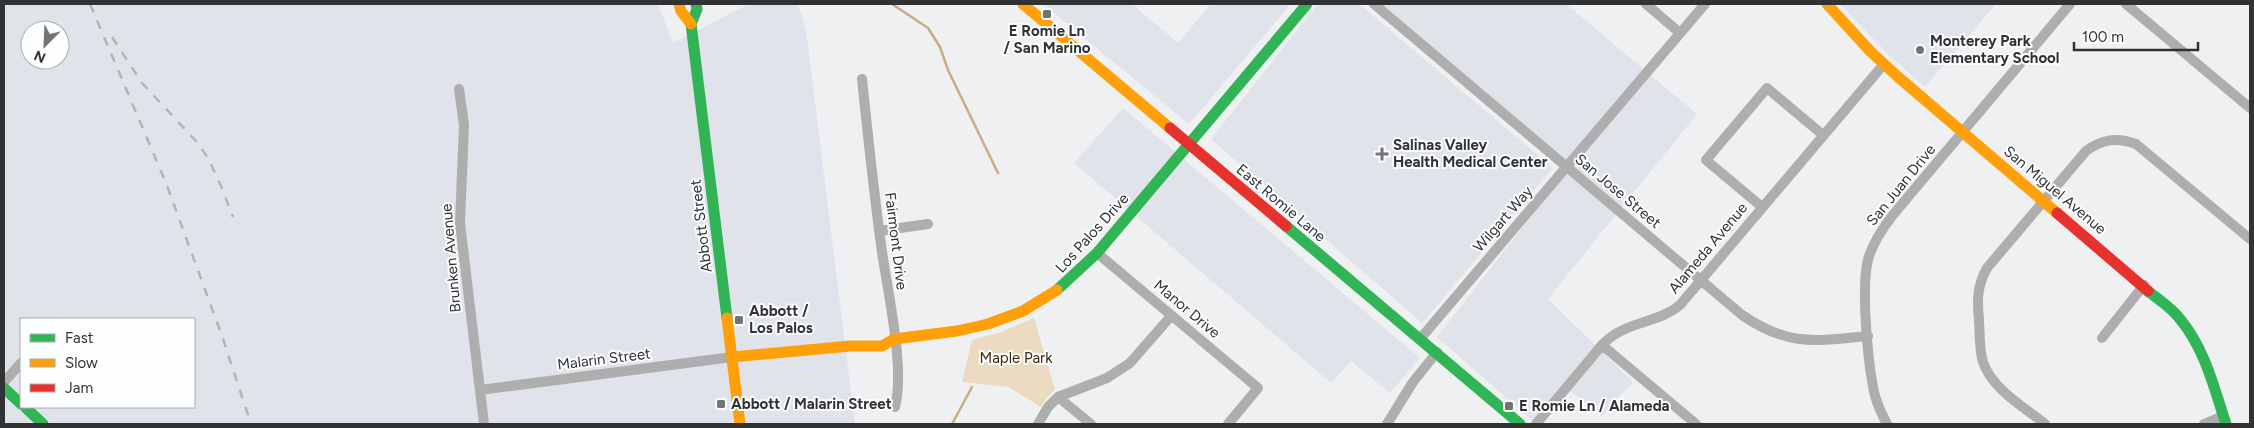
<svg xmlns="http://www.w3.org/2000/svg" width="2254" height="428" font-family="Figtree,sans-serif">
<rect width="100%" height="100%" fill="#eff0f2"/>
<path fill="#e0e3e9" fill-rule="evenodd" d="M4,4H658L673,43L749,4H798L806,30L855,424H4ZM30,30H60V60H30ZM21,319H194V407H21Z
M1043,4H1132L1178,43L1211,4H1291L1189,124Z
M1318,4H1359L1553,168L1422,323L1211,139Z
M1374,4H1566L1697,114L1548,299L1633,382L1602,416L1566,388L1533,421L1437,337L1553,188L1567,167Z
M1840,4H1996L1925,87L1888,54Z
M1123,108L1420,358L1390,393L1351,361L1331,383L1074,163Z"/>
<path fill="#ebdabf" d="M1034,318L1055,390L1047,397L1041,407L1009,387L962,382L972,340L999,333Z"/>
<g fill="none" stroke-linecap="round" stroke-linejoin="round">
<path stroke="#c7ae81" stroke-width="2.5" d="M892,4L928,28L940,47L948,70L998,173
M952,424L972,387"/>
<path stroke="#aeaeae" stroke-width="10" d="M1374,4L1742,315C1789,347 1815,341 1868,336
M1646,4L1680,33
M2126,4L2250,108
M862,79C868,136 874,195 882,252C888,293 905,369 895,407
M459,89L464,125L460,223L484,424
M1762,207L1706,160L1767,88L1823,135
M879,231L928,224
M1097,253L1258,388L1228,424
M2102,338L2144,285
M1420,339L1705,4
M1602,345L1696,424
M4,382L21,363
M480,390L732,357
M1058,397L1091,424
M1038,424L1048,407L1058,397L1107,378L1130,363L1171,316
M1387,424L1413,382L1437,352
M1536,424L1602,345C1625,320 1656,325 1680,305L1884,64
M1887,424C1882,415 1878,406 1875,396C1868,366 1860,284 1869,256C1874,241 1883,228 1892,216L2070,4
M2045,424C2024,407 1992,389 1983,362C1979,349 1980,334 1979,320C1977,300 1977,286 1987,268L2086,151C2102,139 2117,137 2136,144L2250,239
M2204,424L2223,416"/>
<path stroke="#30b455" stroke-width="11" d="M696,4L697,9L691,24L727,318
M1286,226L1520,424
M1057,290L1097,253L1307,4
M2148,291C2159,300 2172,308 2180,319C2205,349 2214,388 2226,424
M4,388L21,404
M25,407L43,424"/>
<path stroke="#ff9f0a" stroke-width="11" d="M679,4L681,11L691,24
M1023,4L1170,128
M1827,4L1870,51L1897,76L2057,213
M727,318L740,424
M732,357L850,346H882L894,339L957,331L988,324L1023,311L1057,290"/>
<path stroke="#e5322d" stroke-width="11" d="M1170,128L1286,226
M2057,213L2148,291"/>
<path stroke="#b4b4b6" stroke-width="2.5" stroke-dasharray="9 9" stroke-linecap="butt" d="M90,4L166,183L222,336L251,424
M112,37L142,83L196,141L208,158L221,186L233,217"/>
</g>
<g fill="#747476" stroke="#fcfdff" stroke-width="2">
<rect x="1042" y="9" width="10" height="10" rx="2.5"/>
<circle cx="1920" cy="50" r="5"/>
<path d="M1379.5 146.5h5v5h5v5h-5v5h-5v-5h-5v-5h5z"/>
<rect x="734" y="315" width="10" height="10" rx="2.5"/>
<rect x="716" y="399" width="10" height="10" rx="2.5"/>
<rect x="1504" y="401" width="10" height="10" rx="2.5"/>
</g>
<g text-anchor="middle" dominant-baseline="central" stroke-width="4" stroke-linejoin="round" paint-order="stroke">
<g font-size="15" font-weight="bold" fill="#313233" stroke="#fcfdff" text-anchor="start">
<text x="1047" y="31" text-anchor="middle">E Romie Ln<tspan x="1047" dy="17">/ San Marino</tspan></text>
<text x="1930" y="41">Monterey Park<tspan x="1930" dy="17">Elementary School</tspan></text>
<text x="1393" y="145">Salinas Valley<tspan x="1393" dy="17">Health Medical Center</tspan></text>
<text x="749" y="311">Abbott /<tspan x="749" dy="17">Los Palos</tspan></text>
<text x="731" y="404">Abbott / Malarin Street</text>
<text x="1519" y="406">E Romie Ln / Alameda</text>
</g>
<g font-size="15" fill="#313233" stroke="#fcfdff">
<text transform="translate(1901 185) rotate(-51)">San Juan Drive</text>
<text transform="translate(2055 190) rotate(40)">San Miguel Avenue</text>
<text transform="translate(1618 191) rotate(40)">San Jose Street</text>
<text transform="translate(1281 203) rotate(40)">East Romie Lane</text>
<text transform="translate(1503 219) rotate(-49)">Wilgart Way</text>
<text transform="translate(701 226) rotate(-97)">Abbott Street</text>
<text transform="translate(1092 233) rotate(-48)">Los Palos Drive</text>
<text transform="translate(896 241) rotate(83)">Fairmont Drive</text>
<text transform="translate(1708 248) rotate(-50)">Alameda Avenue</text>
<text transform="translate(451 258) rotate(-95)">Brunken Avenue</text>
<text transform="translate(1187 309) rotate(40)">Manor Drive</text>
<text transform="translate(604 359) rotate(-7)">Malarin Street</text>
</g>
<g font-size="15" fill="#3a2a0d" stroke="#fcfdff">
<text x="1016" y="358">Maple Park</text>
</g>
</g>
<rect width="2254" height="428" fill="none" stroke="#313233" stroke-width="10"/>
<rect x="20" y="318" width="175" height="90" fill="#fcfdff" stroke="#abacad"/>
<rect x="30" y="334" width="25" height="8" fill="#30b455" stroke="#abacad"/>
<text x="65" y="343" font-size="15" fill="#313233">Fast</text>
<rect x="30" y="359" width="25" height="8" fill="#ff9f0a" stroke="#abacad"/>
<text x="65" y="368" font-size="15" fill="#313233">Slow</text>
<rect x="30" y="384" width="25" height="8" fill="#e5322d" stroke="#abacad"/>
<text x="65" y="393" font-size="15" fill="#313233">Jam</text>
<g transform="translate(45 45) rotate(204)"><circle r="24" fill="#fcfdff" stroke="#abacad"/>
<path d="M0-4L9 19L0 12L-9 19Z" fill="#747476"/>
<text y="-8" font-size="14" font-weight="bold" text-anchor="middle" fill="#313233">N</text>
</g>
<path d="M2074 42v8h124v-8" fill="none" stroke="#313233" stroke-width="2.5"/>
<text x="2082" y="42" font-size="15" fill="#313233" stroke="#fcfdff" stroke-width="4" paint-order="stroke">100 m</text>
</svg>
